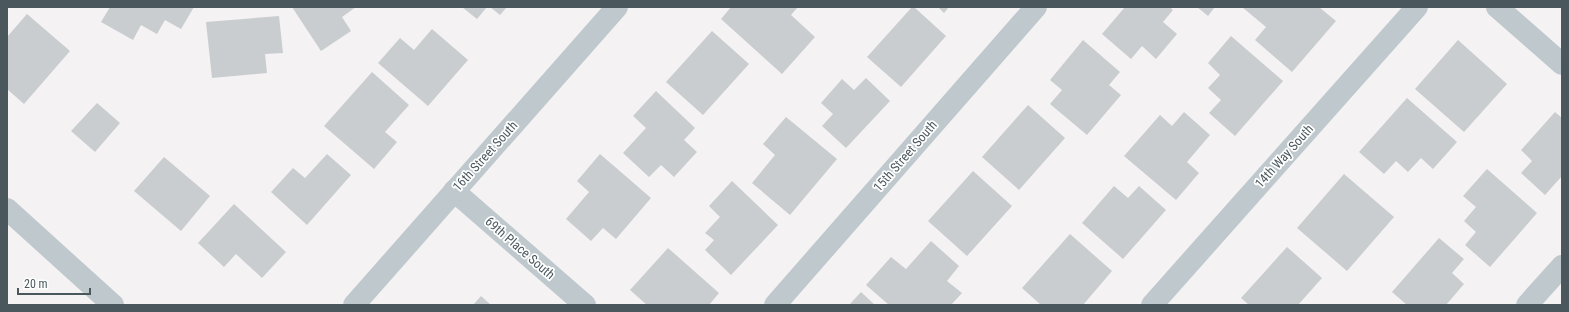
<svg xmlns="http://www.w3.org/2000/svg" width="1569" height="312" font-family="'Roboto Condensed',sans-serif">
<rect width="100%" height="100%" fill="#f4f2f2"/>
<path fill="#c9cdd0" d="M110,7H194L181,29L165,20L157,34L141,25L133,40L101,22Z
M292,7H356L342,17L351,31L321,51Z
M462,7H487L477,19Z
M490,7H507L500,15Z
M731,7H798L791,15L815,37L782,74L721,19Z
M912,7H914L946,36L901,87L867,57Z
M938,7H949L944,13Z
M1125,7H1170L1173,10L1163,22L1177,34L1156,59L1142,46L1131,59L1102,34Z
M1197,7H1215L1208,16Z
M1242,7H1319L1336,21L1292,72L1255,40L1266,27Z
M27,14L70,51L24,104L7,89V37Z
M279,16L283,53L265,54L267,73L212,78L206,22Z
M432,29L468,60L428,106L378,63L400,38L414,50Z
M712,31L749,64L703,115L666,82Z
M1231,36L1283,81L1235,136L1209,113L1221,100L1208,88L1220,75L1208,63Z
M1083,40L1120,72L1109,85L1121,95L1087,135L1050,104L1062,90L1050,80Z
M1458,40L1507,84L1464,132L1415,89Z
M372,72L409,105L385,132L397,142L374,169L324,126Z
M866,78L890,101L846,148L822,126L833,114L821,103L842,79L854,90Z
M656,91L695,128L684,140L697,152L674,177L661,165L649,177L623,153L646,128L633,116Z
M1407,98L1457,142L1433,169L1421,158L1408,172L1396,161L1384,174L1359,152Z
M97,103L120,123L95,152L71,131Z
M1028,105L1065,138L1019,190L982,157Z
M1184,112L1210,135L1187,162L1199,173L1176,200L1124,156L1160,115L1172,126Z
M1555,112L1562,118V176L1545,195L1521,173L1532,161L1521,150Z
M786,117L837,159L790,215L752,183L775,155L763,144Z
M327,154L351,175L307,225L271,192L293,168L305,178Z
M600,154L651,198L616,239L603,228L591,241L566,219L589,192L577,181Z
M164,157L210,196L181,231L134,191Z
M1487,169L1537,213L1490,267L1465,245L1476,232L1464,221L1476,207L1463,196Z
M973,171L1012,206L967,256L928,221Z
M1344,174L1394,217L1347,271L1297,228Z
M732,181L778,225L731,275L705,250L714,240L705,233L720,217L709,206Z
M1114,186L1128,198L1139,186L1166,210L1123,259L1082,223Z
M234,204L286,252L262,278L236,254L224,267L198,243Z
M1070,234L1112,271L1083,305H1041L1022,288Z
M1439,238L1464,259L1452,273L1464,284L1446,305H1407L1392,292Z
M931,241L959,266L947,281L962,293L951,305H889L866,285L891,257L906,269Z
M1287,247L1322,278L1298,305H1249L1241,298Z
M668,248L719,293L709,305H647L630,290Z
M861,292L875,305H849Z
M481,296L491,305H473Z"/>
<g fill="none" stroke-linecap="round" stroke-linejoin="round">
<path stroke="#bec8cd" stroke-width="22" d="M1497,7L1562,64
M454,191L585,305
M775,305L1036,7
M1152,305L1417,7
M1527,305L1562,266"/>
<path stroke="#bec8cd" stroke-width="22" d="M7,209L113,305
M354,305L617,7"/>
</g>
<g text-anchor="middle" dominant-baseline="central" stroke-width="3.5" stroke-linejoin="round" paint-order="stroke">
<g font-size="13" fill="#4a585e" stroke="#fff">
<text transform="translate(485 156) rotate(-48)">16th Street South</text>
<text transform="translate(905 156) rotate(-49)">15th Street South</text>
<text transform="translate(1284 156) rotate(-48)">14th Way South</text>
<text transform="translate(520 248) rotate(41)">69th Place South</text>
</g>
</g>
<rect width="1569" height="312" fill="none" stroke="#4a585e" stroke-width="16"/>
<path d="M18 288v6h72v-6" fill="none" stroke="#4a585e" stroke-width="2"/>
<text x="24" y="288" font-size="12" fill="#4a585e" stroke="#ffffff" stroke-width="3" paint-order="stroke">20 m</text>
</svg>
